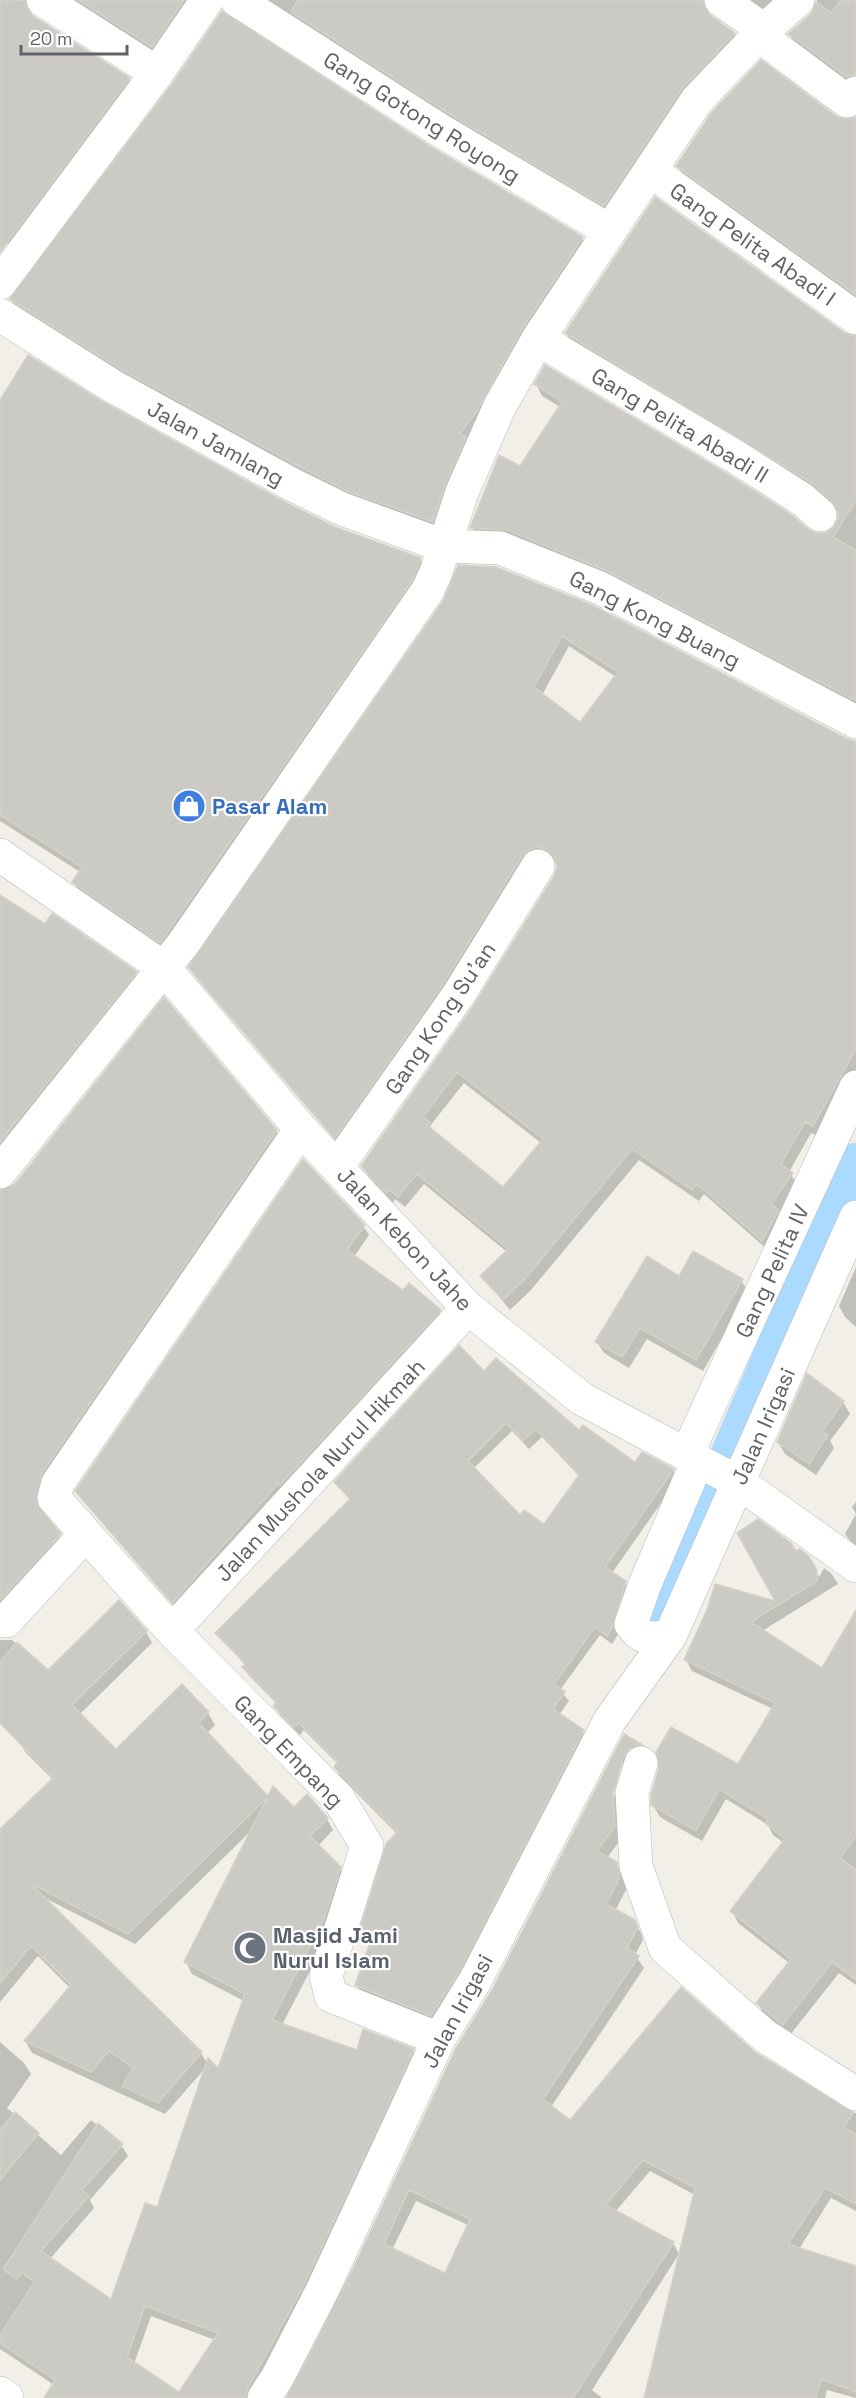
<svg xmlns="http://www.w3.org/2000/svg" width="856" height="2398" font-family="'Space Grotesk',sans-serif">
<rect width="100%" height="100%" fill="#f1efe8"/>
<path fill="#0003" fill-rule="evenodd" d="M0,0H35L31,16L129,79L135,90L14,253L8,243L21,209L0,235Z
M68,0H201L159,58Z
M262,0H713L708,14L734,34L741,45L611,216L456,124Z
M743,0H791L770,17Z
M817,0H856V88L796,45L790,34L817,7Z
M856,118V300L684,177L678,166Z
M428,146L582,238L588,249L438,532L357,502L131,381L17,309L11,299Z
M566,333L844,335L856,338V708L478,539L472,528L520,468L560,407L542,396L536,384L815,535L826,534L836,528L840,514L821,496L573,344Z
M0,402L104,405L282,502L335,528L420,559L427,570L167,953L80,893L74,882L80,872L0,821Z
M459,567L856,742V1073L820,1137L811,1133L789,1172L798,1185L779,1213L784,1222L769,1251L704,1194L699,1201L639,1160L531,1290L510,1310L482,1276L507,1252L424,1184L405,1207L395,1199L393,1203L369,1177L363,1166L476,1006L555,876L558,867L555,861L546,858L342,1148L197,979L190,968L445,601ZM569,646L616,677L580,724L542,695ZM464,1083L541,1143L504,1189L434,1133L430,1126Z
M0,901L135,973L142,984L0,1161Z
M276,1131L283,1143L48,1485L42,1513L66,1546L0,1615V1192Z
M363,1226L369,1235L354,1257L403,1292L439,1311L445,1320L178,1611L77,1491Z
M856,1267V1327L845,1317L839,1306Z
M741,1280L748,1292L703,1371L647,1339L629,1368L604,1353L597,1342Z
M484,1373L635,1464L673,1470L678,1479L612,1573L625,1582L630,1591L617,1636L612,1644L600,1635L560,1690L569,1701L559,1715L582,1731L587,1740L436,2024L362,1994L357,1985L371,1946L365,1944L360,1935L397,1834L340,1776L335,1767L338,1764L304,1730L300,1735L280,1715L275,1706L277,1704L249,1676L244,1667L246,1666L217,1633L351,1501L336,1482ZM512,1431L529,1449L542,1437L580,1477L544,1527L520,1518L473,1469Z
M843,1402L850,1414L830,1441L834,1448L816,1475L785,1454L778,1442Z
M856,1502V1549L845,1534L856,1514L852,1507Z
M796,1553L807,1556L819,1577L824,1568L831,1573L838,1584L762,1631L823,1670L856,1648V1985L839,1973L790,2035L765,2015L758,2004L789,1963L738,1923L732,1911L784,1843L773,1835L768,1825L726,1799L702,1841L660,1817L653,1805L739,1766L773,1709L692,1671L686,1660L779,1603Z
M146,1632L152,1643L80,1714L116,1751L182,1686L208,1713L215,1725L207,1733L268,1798L327,1819L333,1830L318,1846L340,1868L346,1879L329,1934L282,2025L357,2052L413,2050L419,2062L255,2398H58L54,2385L0,2349V2042L24,2063L31,2074L7,2108L61,2155L91,2120L121,2145L128,2156L90,2200L94,2208L50,2259L112,2301L158,2209L219,2071L244,2001L192,1974L186,1962L252,1830L135,1944L43,1897L201,2053L208,2065L165,2114L32,2053L25,2041L70,1988L38,1956L0,2002V1832L53,1780L26,1753L0,1709V1640H12L49,1672ZM151,2316L215,2340L179,2394L134,2364Z
M640,1745L648,1756L621,1839L607,1858L616,1863L623,1875L626,1890L615,1911L634,1921L641,1933L643,1940L635,1955L644,1968L551,2107L571,2122L754,2053L845,2111L856,2113V2211L831,2198L799,2249L856,2268V2398L827,2390L825,2398H647L695,2195L650,2171L615,2212L673,2243L679,2254L592,2390L602,2398H287L493,1990L628,1747V1751L641,1747ZM623,1762L613,1801L610,1800L619,1766ZM416,2201L468,2225L446,2275L392,2250Z"/>
<g fill="none" stroke-linecap="round" stroke-linejoin="round">
<path stroke="#aadaff" stroke-width="38" d="M653,1631L856,1162"/>
</g>
<path fill="#cccac5" stroke="#d6d1c6" stroke-width="1.5" fill-rule="evenodd" d="M0,0H24L27,9L33,16L130,78L0,252Z
M78,0H184L152,47Z
M298,0H703L710,15L735,33L681,90L604,206L448,113L291,12Z
M841,0H856V75L847,77L788,34L811,14L816,2L831,13Z
M222,11L428,145L583,237L522,329L477,411L460,433L466,437L445,485L433,522L349,492L300,467L124,371L9,299L172,84Z
M761,60L836,116L844,119L856,117V295L676,166L712,112Z
M655,197L845,333L856,336V500L833,537L856,550V701L607,571L507,530L470,528L499,455L520,466L562,402L534,384L545,365L726,473L792,515L808,529L816,533H825L834,527L838,518V508L813,484L565,333Z
M28,355L105,403L283,501L335,527L421,558L412,581L160,943L72,882L82,867L0,815V400Z
M458,565L496,567L592,605L847,739L856,741V1049L813,1126L805,1122L781,1164L793,1173L771,1204L779,1210L762,1241L697,1184L692,1190L632,1149L525,1279L503,1300L480,1276L508,1249L417,1174L398,1197L389,1189L386,1193L361,1166L474,1005L554,876L557,867L555,858L547,850L539,847L530,849L522,856L443,984L335,1138L188,967L443,601ZM562,636L618,672L580,722L534,687ZM457,1072L543,1139L503,1187L427,1125L430,1122L423,1117Z
M0,895L45,924L52,913L137,972L0,1142Z
M164,997L277,1130L42,1473L36,1503L61,1534L0,1600V1190L15,1184Z
M303,1159L365,1225L347,1250L403,1290L409,1283L441,1310L280,1485L278,1484L172,1603L75,1491Z
M693,1251L743,1279L696,1360L640,1328L622,1357L595,1342L647,1256L679,1276Z
M459,1345L484,1371L496,1358L579,1430L583,1425L635,1462L642,1452L674,1469L605,1567L626,1581L613,1627L607,1636L595,1627L554,1684L565,1692L553,1709L584,1730L459,1972L431,2016L355,1985L371,1940L358,1935L386,1844L397,1832L334,1767L338,1762L299,1723L294,1727L273,1706L276,1702L242,1667L246,1664L215,1633L350,1499L334,1482ZM506,1423L523,1441L536,1429L579,1475L544,1524L524,1510L520,1515L468,1461Z
M807,1373L844,1401L822,1431L828,1435L809,1464L777,1442Z
M758,1519L791,1543L796,1551L799,1549L808,1555L817,1570V1581L751,1622L822,1668L856,1610V1836L840,1858L856,1870V1980L832,1962L783,2025L756,2003L791,1959L730,1911L785,1839L765,1823L768,1819L719,1789L696,1831L651,1805V1795L659,1768L656,1752L671,1727L738,1764L775,1703L684,1660L707,1610L715,1584L775,1601L737,1533Z
M119,1600L147,1631L72,1705L116,1749L182,1684L209,1712L199,1723L268,1796L273,1786L294,1807L307,1794L328,1818L310,1836L341,1867L323,1922L272,2020L357,2050L363,2029L414,2049L305,2283L248,2388L245,2398H44L55,2380L0,2343V2335L35,2282L22,2273L16,2279L3,2269L98,2123L123,2144L82,2190L89,2196L41,2251L111,2299L145,2203L157,2207L208,2058L218,2068L245,1994L184,1962L267,1798L128,1934L30,1883L202,2052L158,2103L122,2086L133,2068L109,2051L91,2072L24,2041L71,1985L31,1946L0,1983V1829L53,1778L0,1723V1662L17,1642L48,1670ZM145,2306L218,2333L179,2392L127,2357Z
M624,1734L643,1745L629,1749L623,1758L613,1794L615,1826L597,1851L617,1862L620,1877L606,1904L635,1920L638,1927L627,1948L639,1956L543,2099L570,2120L681,1987L755,2052L853,2112L844,2128L856,2134V2204L825,2188L788,2244L856,2266V2392L821,2379L816,2398H644L695,2188L643,2160L606,2205L674,2242L573,2398H286L339,2299L456,2048L492,1990ZM409,2190L470,2219L445,2273L384,2244Z
M15,2112L39,2133L0,2180V2130Z"/>
<g fill="none" stroke-linecap="round" stroke-linejoin="round">
<g stroke="#b5b8bc" stroke-width="34">
<path id="minor" d="M43,0L157,73
M237,0L438,129L610,231
M721,0L764,30L773,46L847,101L856,93
M651,171L856,318
M0,283L157,73L207,0
M0,315L114,387L291,484L342,509L444,546L500,548L600,588L856,722
M538,339L736,457L803,500L820,515
M0,855L164,968L301,1129L468,1308L582,1399L738,1482L856,1566
M301,1129L58,1483L54,1498L172,1631L338,1798L367,1846L326,1976L331,1996L439,2039
M337,1167L459,994L538,866
M0,1172L183,944L428,590L436,572L462,492L500,406L538,339L697,100L764,30L798,0
M687,1454L856,1087
M0,1620L6,1621L85,1535
M172,1631L468,1308
M670,1636C653,1639 641,1640 631,1624L645,1584L698,1460
M641,1763L632,1793L636,1866L665,1948L765,2036L856,2094
M0,2393L7,2398
M264,2398L277,2378L322,2291L439,2039L475,1981L610,1720L670,1636L856,1217"/>
</g>
<use href="#minor" stroke="#fff" stroke-width="33"/>
</g>
<defs>
<g id="shop-disc" transform="scale(1.725)"><circle r="9.5" fill="#3f7fe0" stroke="#fff"/><path d="M-5-2.5h2.3a2.7 3.5 0 0 1 5.4 0H5L5.5 6h-11ZM-1.5-2.5h3a1.5 2.3 0 0 0-3 0Z" fill="#fff"/></g>
<g id="mosque-disc" transform="scale(1.725)"><circle r="9.5" fill="#6b7280" stroke="#fff"/><path d="M3.5-4.9A6 6 0 1 0 3.5 4.9A5 5 0 1 1 3.5-4.9Z" fill="#fff"/></g>
</defs>
<g fill-rule="evenodd">
<use href="#shop-disc" x="189" y="806"/>
<use href="#mosque-disc" x="250" y="1948"/>
</g>
<g text-anchor="middle" dominant-baseline="central" stroke-width="4.5" stroke-linejoin="round" paint-order="stroke">
<g font-size="22" fill="#5f6368" stroke="#fff">
<text transform="translate(422 117) rotate(32)">Gang Gotong Royong</text>
<text transform="translate(753 244) rotate(35)">Gang Pelita Abadi I</text>
<text transform="translate(680 425) rotate(31)">Gang Pelita Abadi II</text>
<text transform="translate(216 443) rotate(29)">Jalan Jamlang</text>
<text transform="translate(655 619) rotate(27)">Gang Kong Buang</text>
<text transform="translate(440 1018) rotate(-56)">Gang Kong Su'an</text>
<text transform="translate(405 1239) rotate(47)">Jalan Kebon Jahe</text>
<text transform="translate(772 1271) rotate(-65)">Gang Pelita IV</text>
<text transform="translate(763 1426) rotate(-66)">Jalan Irigasi</text>
<text transform="translate(320 1470) rotate(-47)">Jalan Mushola Nurul Hikmah</text>
<text transform="translate(289 1751) rotate(46)">Gang Empang</text>
<text transform="translate(457 2011) rotate(-62)">Jalan Irigasi</text>
</g>
<g font-size="22" font-weight="bold" fill="#366cbe" stroke="#fff" text-anchor="start">
<text x="212" y="806">Pasar Alam</text>
</g>
<g font-size="22" font-weight="bold" fill="#5b616d" stroke="#fff" text-anchor="start">
<text x="273" y="1935">Masjid Jami<tspan x="273" dy="25">Nurul Islam</tspan></text>
</g>
</g>
<path d="M21 45v9h106v-9" fill="none" stroke="#5f6368" stroke-width="3"/>
<text x="30" y="45" font-size="18" fill="#5f6368" stroke="#ffffff" stroke-width="4.5" paint-order="stroke">20 m</text>
</svg>
